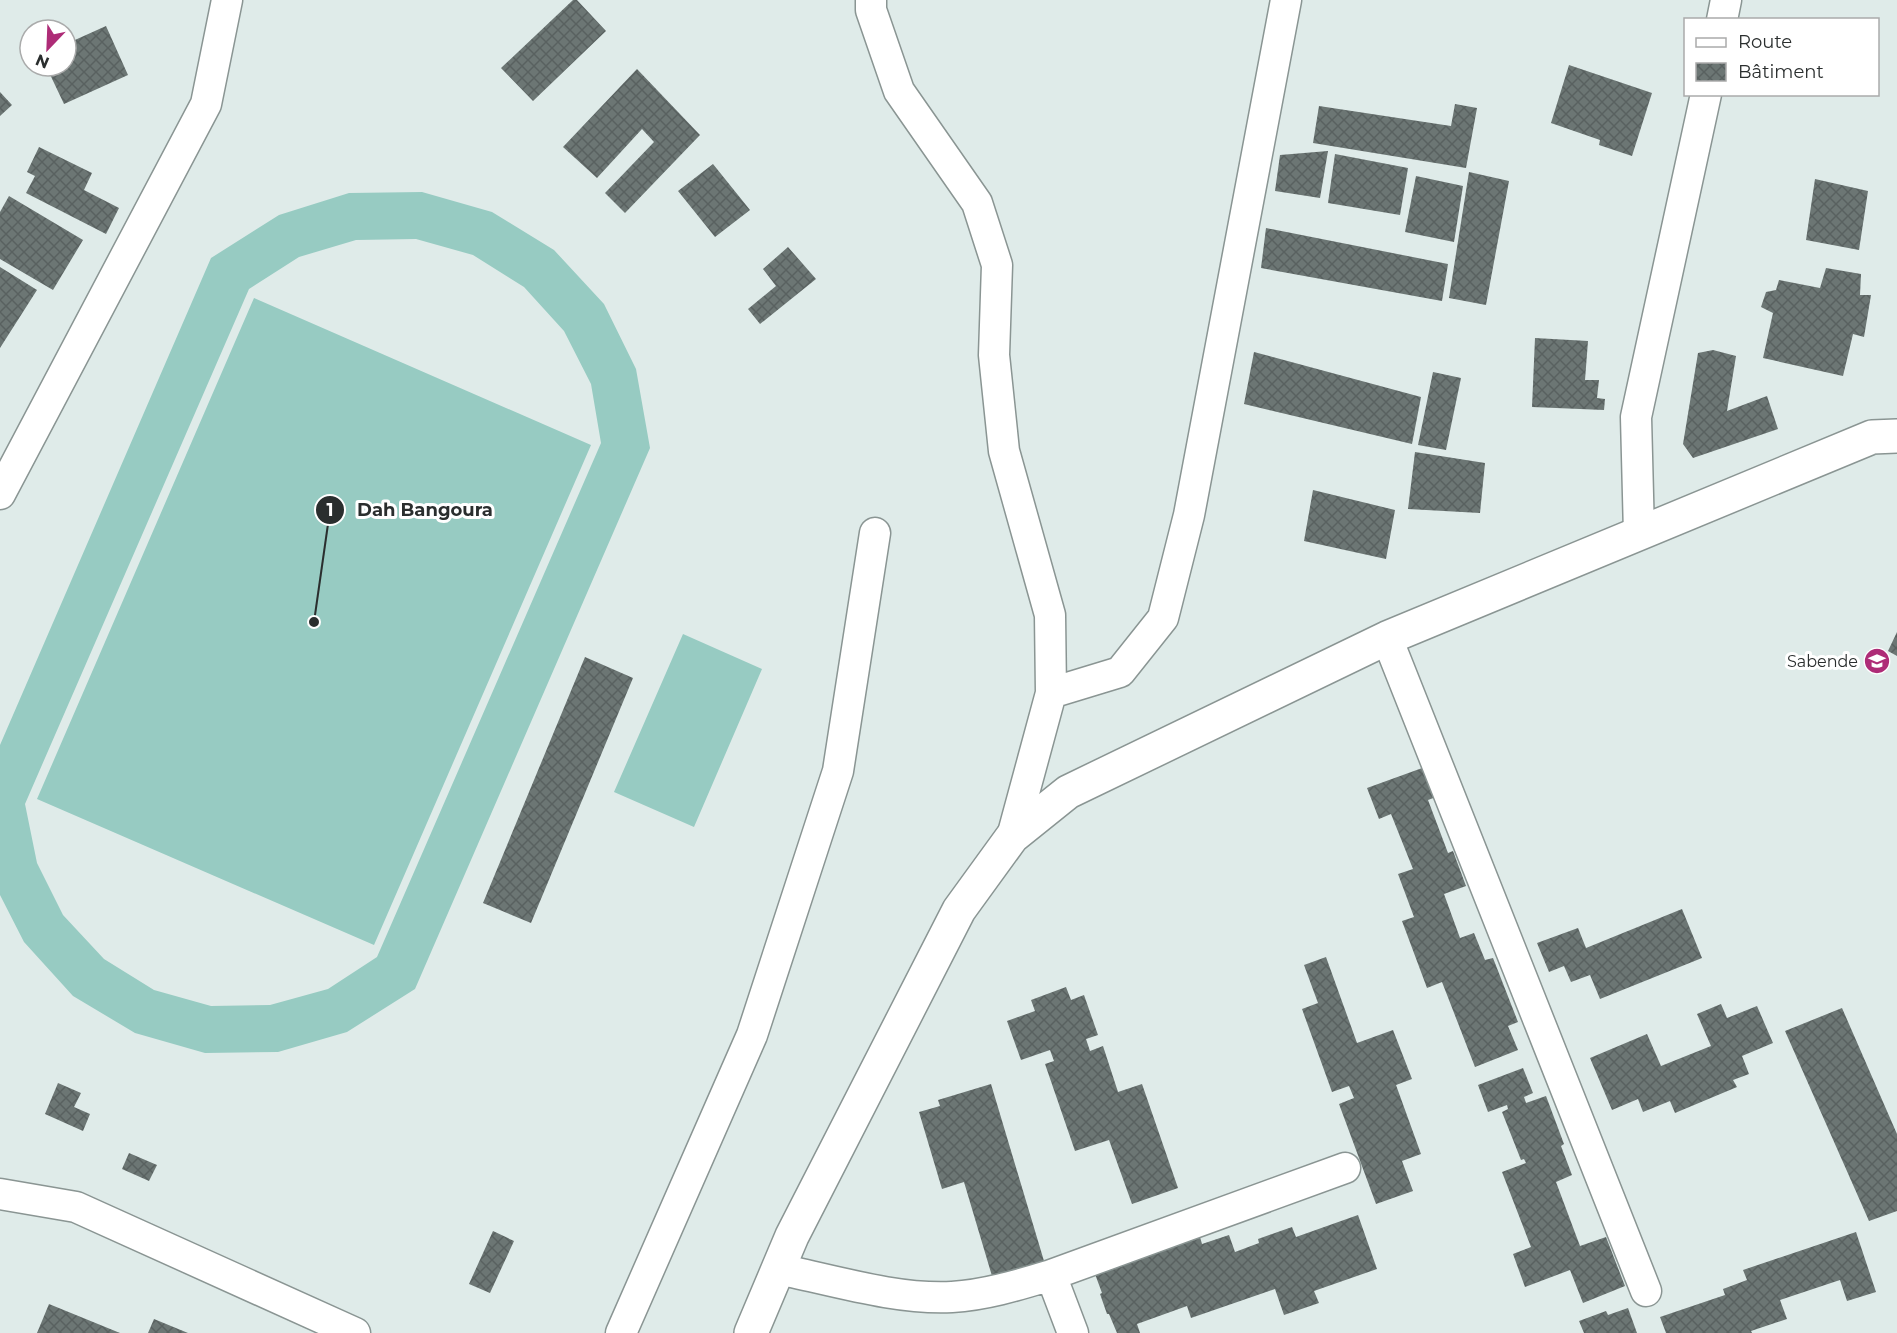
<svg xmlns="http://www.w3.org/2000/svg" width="1897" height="1333" font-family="Montserrat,sans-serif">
<defs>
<pattern id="building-cross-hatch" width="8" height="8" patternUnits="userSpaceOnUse" patternTransform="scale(1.5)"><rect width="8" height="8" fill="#6c7674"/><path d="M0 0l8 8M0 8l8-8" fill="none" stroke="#596160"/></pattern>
</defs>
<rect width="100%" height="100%" fill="#dfebe9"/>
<path fill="#97cbc2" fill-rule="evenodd" d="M422,192L492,212L554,250L604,304L636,369L650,448L415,989L347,1032L278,1052L205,1053L135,1033L73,996L24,942L0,895V745L211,258L279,215L349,193ZM416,239L473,255L524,287L564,331L591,384L601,443L377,957L328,989L270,1005L211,1006L154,990L104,959L63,915L37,863L25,804L249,289L299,257L356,240Z
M254,298L591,445L374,945L37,799Z
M683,634L762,669L694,827L614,792Z"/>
<path fill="url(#building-cross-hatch)" d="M573,0H577L606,31L533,101L501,68Z
M106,26L128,75L64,104L46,66H66V44Z
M1569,65L1652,93L1632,156L1599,145L1600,140L1551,123Z
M637,69L700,135L625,213L605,193L654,142L642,129L597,178L563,147Z
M0,92L12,105L0,116Z
M1455,104L1477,108L1466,168L1313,143L1319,106L1451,126Z
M39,147L92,173L84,190L119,208L106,234L26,193L35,176L27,172Z
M1328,151L1320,198L1275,191L1280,155Z
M1335,154L1408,168L1400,215L1328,203Z
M713,164L750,210L715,237L678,191Z
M1469,172L1509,181L1486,305L1449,298Z
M1416,176L1463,186L1454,242L1405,232Z
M1815,179L1868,191L1859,250L1806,240Z
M9,196L83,240L53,290L0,259V212Z
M1266,228L1448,264L1442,301L1261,268Z
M788,247L816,279L760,324L748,309L776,286L763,269Z
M0,267L37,290L0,348Z
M1826,268L1861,274L1860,295H1871L1864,337L1853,334L1843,376L1763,358L1773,313L1761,307L1766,292L1776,290L1779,280L1820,288Z
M1535,338L1588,341L1585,380H1599L1597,398L1605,399L1604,410L1532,407Z
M1713,350L1736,356L1727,411L1767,396L1778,429L1693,458L1683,444L1698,353Z
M1254,352L1421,397L1412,444L1244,404Z
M1433,372L1461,378L1446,450L1418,445Z
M1415,452L1485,463L1480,513L1408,509Z
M1313,490L1395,510L1386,559L1304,541Z
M1897,632V656L1888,651Z
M585,657L633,678L531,923L483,903Z
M1425,767L1436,797L1428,800L1448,853L1453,851L1466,886L1444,894L1460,938L1474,933L1485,960L1493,958L1518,1022L1508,1026L1518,1050L1475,1067L1442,982L1427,988L1402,921L1414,917L1398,874L1413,869L1391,814L1379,819L1367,788Z
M1682,909L1702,958L1600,999L1590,975L1571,982L1564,966L1549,972L1537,943L1578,928L1586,948Z
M1326,957L1357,1043L1393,1030L1412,1079L1396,1085L1421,1154L1402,1161L1413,1191L1376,1204L1339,1104L1354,1098L1349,1086L1332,1092L1302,1009L1318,1003L1304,965Z
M1066,987L1071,1000L1084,995L1098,1035L1086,1039L1090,1051L1103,1046L1118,1092L1142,1084L1178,1188L1132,1204L1109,1140L1075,1151L1045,1064L1054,1061L1050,1050L1021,1060L1007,1021L1035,1011L1031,1000Z
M1721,1004L1727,1018L1757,1006L1773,1043L1742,1056L1749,1074L1733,1080L1737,1087L1675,1113L1670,1101L1643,1112L1638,1099L1612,1110L1590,1058L1647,1034L1661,1066L1711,1046L1697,1014Z
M1842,1008L1897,1134V1211L1869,1221L1785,1031Z
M1523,1068L1533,1093L1524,1097L1526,1103L1546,1096L1564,1144L1561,1146L1572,1175L1556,1182L1580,1246L1606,1237L1625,1286L1583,1303L1570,1270L1525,1287L1513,1254L1531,1247L1502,1172L1526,1163L1524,1159L1521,1160L1502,1112L1508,1109L1507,1105L1488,1112L1478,1085Z
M58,1083L81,1093L74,1107L90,1114L83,1131L45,1114Z
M991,1084L1044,1261L992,1276L964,1182L942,1189L919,1112L940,1106L938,1100Z
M129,1153L157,1165L149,1181L122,1169Z
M1358,1215L1377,1269L1314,1291L1319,1303L1284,1315L1275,1289L1191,1318L1187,1306L1137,1324L1140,1333H1117L1109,1314H1107L1100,1294L1102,1293L1095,1274L1200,1237L1202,1244L1229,1235L1235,1252L1259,1243L1258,1239L1292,1227L1296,1237Z
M493,1231L514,1241L490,1293L469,1284Z
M1856,1232L1876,1292L1847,1301L1840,1280L1780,1300L1787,1319L1751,1331L1752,1333H1666L1660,1317L1725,1295L1723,1289L1747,1280L1743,1270Z
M49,1304L120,1333H37Z
M1628,1308L1637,1333H1584L1579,1321L1606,1311L1608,1315Z
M154,1319L188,1333H148Z"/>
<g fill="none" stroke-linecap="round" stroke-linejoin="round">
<g stroke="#8a9593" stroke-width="33">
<path id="minor" d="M871,0V10L899,91L977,203L997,265L994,355L1004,451L1050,615L1051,693L1012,837
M1722,20L1726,0
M0,494L206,104L227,0
M1639,534L1636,417L1706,94
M1387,638L1646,1291
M1051,693L1120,672L1163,618L1189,515L1286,0
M0,1194L76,1207L355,1333
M778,1269C832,1280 897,1300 952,1297C986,1295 1018,1285 1051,1275L1073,1333
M1051,1275L1345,1168
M621,1333L752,1035L838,771L875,533"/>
</g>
<g stroke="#8a9593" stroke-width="36">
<path id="secondary" d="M751,1333L792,1236L959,910L1012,837L1068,792L1387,638L1872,437L1897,436"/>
</g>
<use href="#minor" stroke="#fff" stroke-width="30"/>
<use href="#secondary" stroke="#fff" stroke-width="33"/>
</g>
<defs>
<g id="school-disc" transform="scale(1.35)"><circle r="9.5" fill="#ae2c77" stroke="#fff"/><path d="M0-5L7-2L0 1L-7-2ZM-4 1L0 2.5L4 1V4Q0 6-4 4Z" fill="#fff"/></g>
</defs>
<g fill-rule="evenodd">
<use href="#school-disc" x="1877" y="661"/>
</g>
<g text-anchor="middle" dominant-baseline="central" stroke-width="6" stroke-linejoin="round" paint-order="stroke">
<g font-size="16" fill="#2a2e2e" stroke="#fff" text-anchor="end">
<text x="1858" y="661">Sabende</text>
</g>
</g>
<path fill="none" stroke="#2a2e2e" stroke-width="2" d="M314 622L330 510"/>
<g fill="#2a2e2e" stroke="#fff" stroke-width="2">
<circle cx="314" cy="622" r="6"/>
<circle cx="330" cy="510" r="15"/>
</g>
<g font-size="18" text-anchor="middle" font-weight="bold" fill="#fff">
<text x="330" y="516">1</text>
</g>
<g font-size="18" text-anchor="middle" font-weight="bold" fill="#2a2e2e" stroke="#fff" stroke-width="6" stroke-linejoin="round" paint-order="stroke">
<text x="425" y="516">Dah Bangoura</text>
</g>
<rect x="1684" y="18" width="195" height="78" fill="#ffffff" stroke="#aaabab" stroke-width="1.5"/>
<rect x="1696" y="38" width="30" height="9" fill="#ffffff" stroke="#aaabab" stroke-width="1.5"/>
<text x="1738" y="48" font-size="18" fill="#2a2e2e">Route</text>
<rect x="1696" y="63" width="30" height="18" fill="url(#building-cross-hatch)" stroke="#aaabab" stroke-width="1.5"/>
<text x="1738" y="78" font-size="18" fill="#2a2e2e">Bâtiment</text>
<g transform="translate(48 48) rotate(203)"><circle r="28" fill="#ffffff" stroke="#aaabab" stroke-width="1.5"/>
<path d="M0-4.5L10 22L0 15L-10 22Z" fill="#ae2c77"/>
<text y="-9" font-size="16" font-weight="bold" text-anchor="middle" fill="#2a2e2e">N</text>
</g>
</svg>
